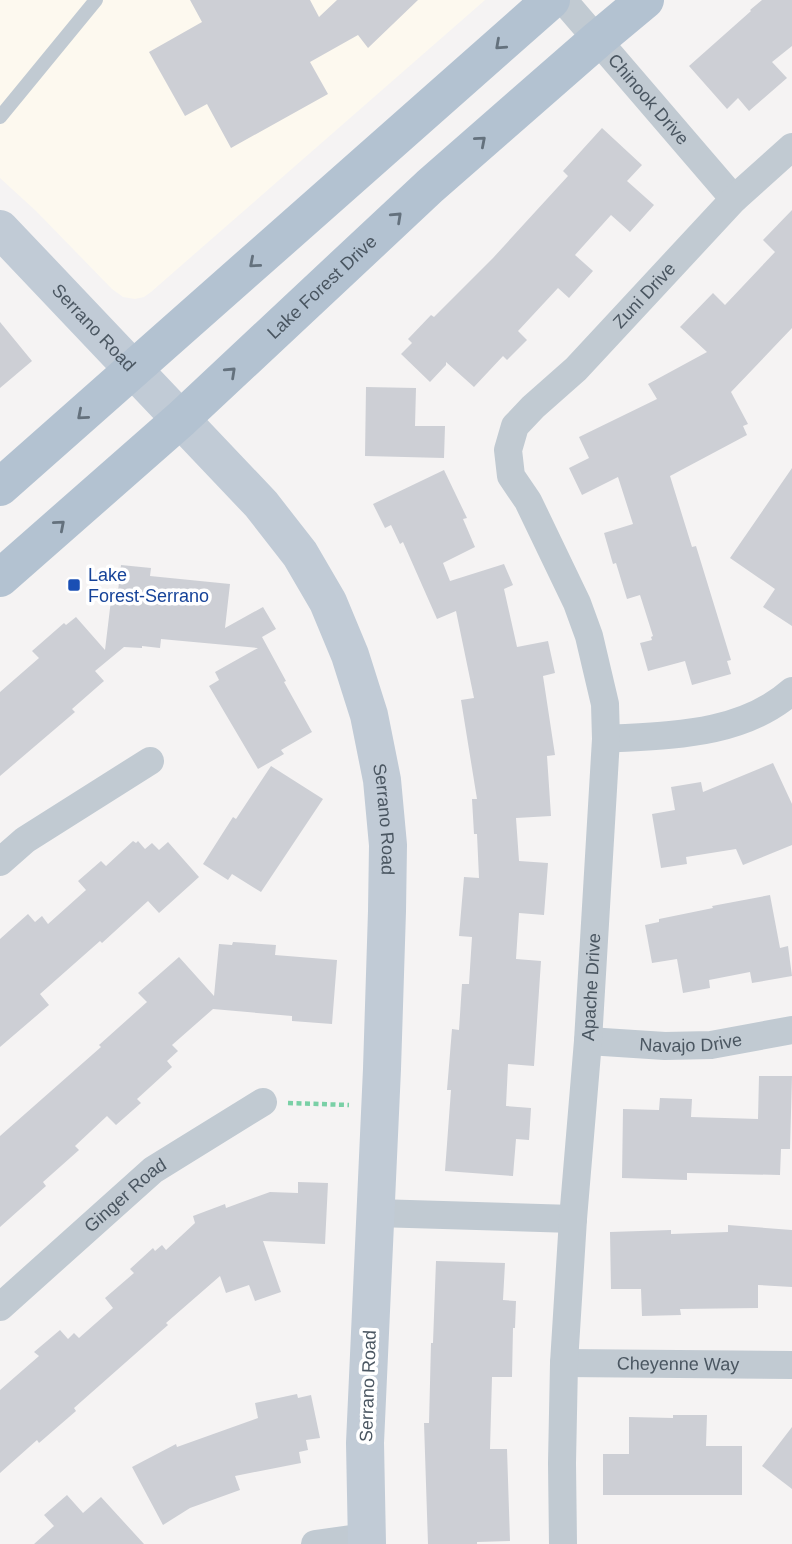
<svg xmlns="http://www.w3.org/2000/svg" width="792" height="1544" font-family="Arial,sans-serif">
<rect width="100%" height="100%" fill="#f5f3f3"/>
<path fill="#fdf9ef" d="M0,0H485L151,292L144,297L135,299L123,297L112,289L36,211L0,178Z"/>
<path fill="#cdcfd5" d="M190,0H310L319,17L337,0H418L368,48L358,35L310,62L328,94L231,148L207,104L185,116L149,52L202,22Z
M762,0H792V46L772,62L787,78L749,111L738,98L727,109L689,66L751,11L750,10Z
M602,128L642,165L627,181L654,205L630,232L611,215L575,255L593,271L569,298L558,288L518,331L527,340L507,360L503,356L474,387L446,362V365L430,382L401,354L412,343L408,339L431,315L434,317L493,258L568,176L563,171Z
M792,210V328L731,392L748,424L743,426L747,435L670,476L692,547L696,546L731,660L727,661L731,674L692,685L685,661L648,671L640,643L652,640L651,637L653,636L640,595L627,599L616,563L613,564L604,533L633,524L618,477L582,495L569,468L589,458L579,437L657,399L648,384L707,352L680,327L713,293L725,305L775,252L763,240Z
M0,322L32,361L0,388Z
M366,387L416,388L415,426H445L444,458L365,456Z
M792,468V626L763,607L775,589L730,558Z
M444,470L467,518L463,519L475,547L443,563L450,581L504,564L513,585L504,589L517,647L548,641L555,673L543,676L555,755L547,756L551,816L516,818L519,861L548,863L544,915L519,913L516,959L541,961L534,1066L508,1064L506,1106L531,1108L529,1140L516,1139L513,1176L445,1171L451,1090H447L452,1029L459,1030L462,984H469L472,937L459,936L464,877L479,878L477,834H474L472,799H477L461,700L474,698L456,611L437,619L403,542L400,544L391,525L385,528L373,504Z
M121,565L151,568L150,576L230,584L225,628L263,607L276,629L262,637L286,681L284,682L312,732L281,750L284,754L258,769L209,686L219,680L215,672L258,648L161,639L160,648L142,646V648L124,647L95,671L104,681L72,709L75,712L0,776V692L39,658L32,651L64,623L66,625L76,617L105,650L111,600H117Z
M773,763L792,804V845L743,865L736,849L686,857L687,864L661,868L652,814L675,810L671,787L701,782L703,792Z
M271,766L323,799L261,892L232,874L228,880L203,864L233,817L236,819Z
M133,841L136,843L138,841L145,849L152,843L159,850L168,842L199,877L159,913L148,901L102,943L100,941L40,994L49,1005L0,1047V939L28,914L35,922L42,916L48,924L86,890L78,881L101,861L106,866Z
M770,895L780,948L788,946L792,976L752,983L750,972L709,980L710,988L683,993L677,959L652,963L645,925L659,922V919L713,908L712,906Z
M233,942L276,945L275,955L337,960L332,1024L292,1021V1016L213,1009L172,1045L178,1051L167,1061L172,1067L137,1099L141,1103L116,1125L107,1116L75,1146L79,1150L43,1182L46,1186L0,1227V1136L101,1047L99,1045L147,1002L138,993L179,957L214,996L219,944L232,945Z
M759,1076H792L790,1149H781L780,1175L687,1173V1180L622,1178L623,1109L659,1110L660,1098L692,1099L691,1117L758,1119Z
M298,1182L328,1183L325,1244L263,1241L281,1292L255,1301L249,1285L226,1293L220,1276L166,1323L168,1325L74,1408L76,1411L39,1443L37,1440L0,1473V1390L39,1356L34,1352L60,1330L68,1339L74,1333L79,1338L113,1308L105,1298L134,1273L130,1269L153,1248L155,1251L162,1245L166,1250L195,1223L193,1216L225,1204L226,1208L270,1192L298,1193Z
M728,1225L792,1230V1287L758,1285V1308L680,1309L681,1315L642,1316L641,1289H611L610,1232L671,1230V1234L728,1232Z
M436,1261L505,1263L503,1300L516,1301L515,1328H513L512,1377H492L490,1449H507L510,1541L477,1542V1544H428L424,1423H429L431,1343H433Z
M297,1394L298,1398L311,1395L320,1438L306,1440L308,1450L299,1452L301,1463L235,1476L240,1490L190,1508L163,1525L132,1467L176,1444L177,1447L258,1418L255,1403Z
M673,1415H707L706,1446H742V1495H603V1454H629V1417L673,1418Z
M792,1427V1489L762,1466Z
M67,1495L83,1513L101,1497L144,1544H34L54,1526L44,1515Z"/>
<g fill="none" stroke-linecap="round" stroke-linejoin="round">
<path stroke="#7ad0a6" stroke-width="4.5" stroke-dasharray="5 3.5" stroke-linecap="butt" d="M288,1103L349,1105"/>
<path stroke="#c1cad2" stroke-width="14" d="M0,117L96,0"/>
<g stroke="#c1cad2" stroke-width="28">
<path id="s1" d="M563,0L734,199"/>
<path d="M606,739C670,735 741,736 792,691"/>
<path d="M0,862L25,840L150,761"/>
<path id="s2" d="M588,1041L665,1046L711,1045L792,1030"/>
<path d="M376,1213L573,1219"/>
<path id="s3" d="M0,1307L153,1170L263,1102"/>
<path id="s4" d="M564,1363L792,1365"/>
<path d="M315,1544L366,1537"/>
<path id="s5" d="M563,1544L562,1463L564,1363L573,1219L588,1041L606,739L605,704L589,636L577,603L528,501L511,476L508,450L515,426L533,407L576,369L734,199L792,147"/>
</g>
<path stroke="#c1cbd6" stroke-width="38" id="s6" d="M0,229L261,504L300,554L328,602L350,655L369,715L382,780L388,845L387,911L382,1069L365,1443L367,1544"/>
<g stroke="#b3c2d1" stroke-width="38">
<path d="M0,487L551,0"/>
<path id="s7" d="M0,578L181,419L430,186L597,40L645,0"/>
</g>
</g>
<defs><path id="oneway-chevron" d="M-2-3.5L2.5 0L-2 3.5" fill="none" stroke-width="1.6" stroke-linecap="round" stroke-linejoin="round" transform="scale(1.75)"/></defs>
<g stroke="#64717d">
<use href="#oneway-chevron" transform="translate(500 45) rotate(138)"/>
<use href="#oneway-chevron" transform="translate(481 141) rotate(-41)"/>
<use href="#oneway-chevron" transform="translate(397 217) rotate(-43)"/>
<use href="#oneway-chevron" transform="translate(254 263) rotate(139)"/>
<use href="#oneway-chevron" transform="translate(231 372) rotate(-43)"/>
<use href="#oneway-chevron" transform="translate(82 415) rotate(139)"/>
<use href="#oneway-chevron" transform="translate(60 525) rotate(-41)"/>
</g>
<rect fill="#1a4fb4" stroke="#fff" stroke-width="2.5" x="67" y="578" width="14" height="14" rx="3.5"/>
<g text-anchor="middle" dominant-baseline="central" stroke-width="7" stroke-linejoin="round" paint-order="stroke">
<g font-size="18" fill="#4a5661" stroke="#fff">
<text stroke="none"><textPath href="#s1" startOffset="131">Chinook Drive</textPath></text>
<text stroke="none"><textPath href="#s7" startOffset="434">Lake Forest Drive</textPath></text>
<text stroke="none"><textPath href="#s5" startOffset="1325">Zuni Drive</textPath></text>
<text stroke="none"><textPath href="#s6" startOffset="136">Serrano Road</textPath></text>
<text stroke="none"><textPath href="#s6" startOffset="724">Serrano Road</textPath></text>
<text stroke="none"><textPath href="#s5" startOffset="558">Apache Drive</textPath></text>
<text stroke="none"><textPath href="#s2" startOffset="103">Navajo Drive</textPath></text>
<text stroke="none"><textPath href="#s3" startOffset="168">Ginger Road</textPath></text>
<text stroke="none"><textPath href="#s4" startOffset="114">Cheyenne Way</textPath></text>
<text transform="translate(368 1386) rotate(-88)">Serrano Road</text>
</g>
<g font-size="18" fill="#164399" stroke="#fff" text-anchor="start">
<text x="88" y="575">Lake<tspan x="88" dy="21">Forest-Serrano</tspan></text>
</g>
</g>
</svg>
